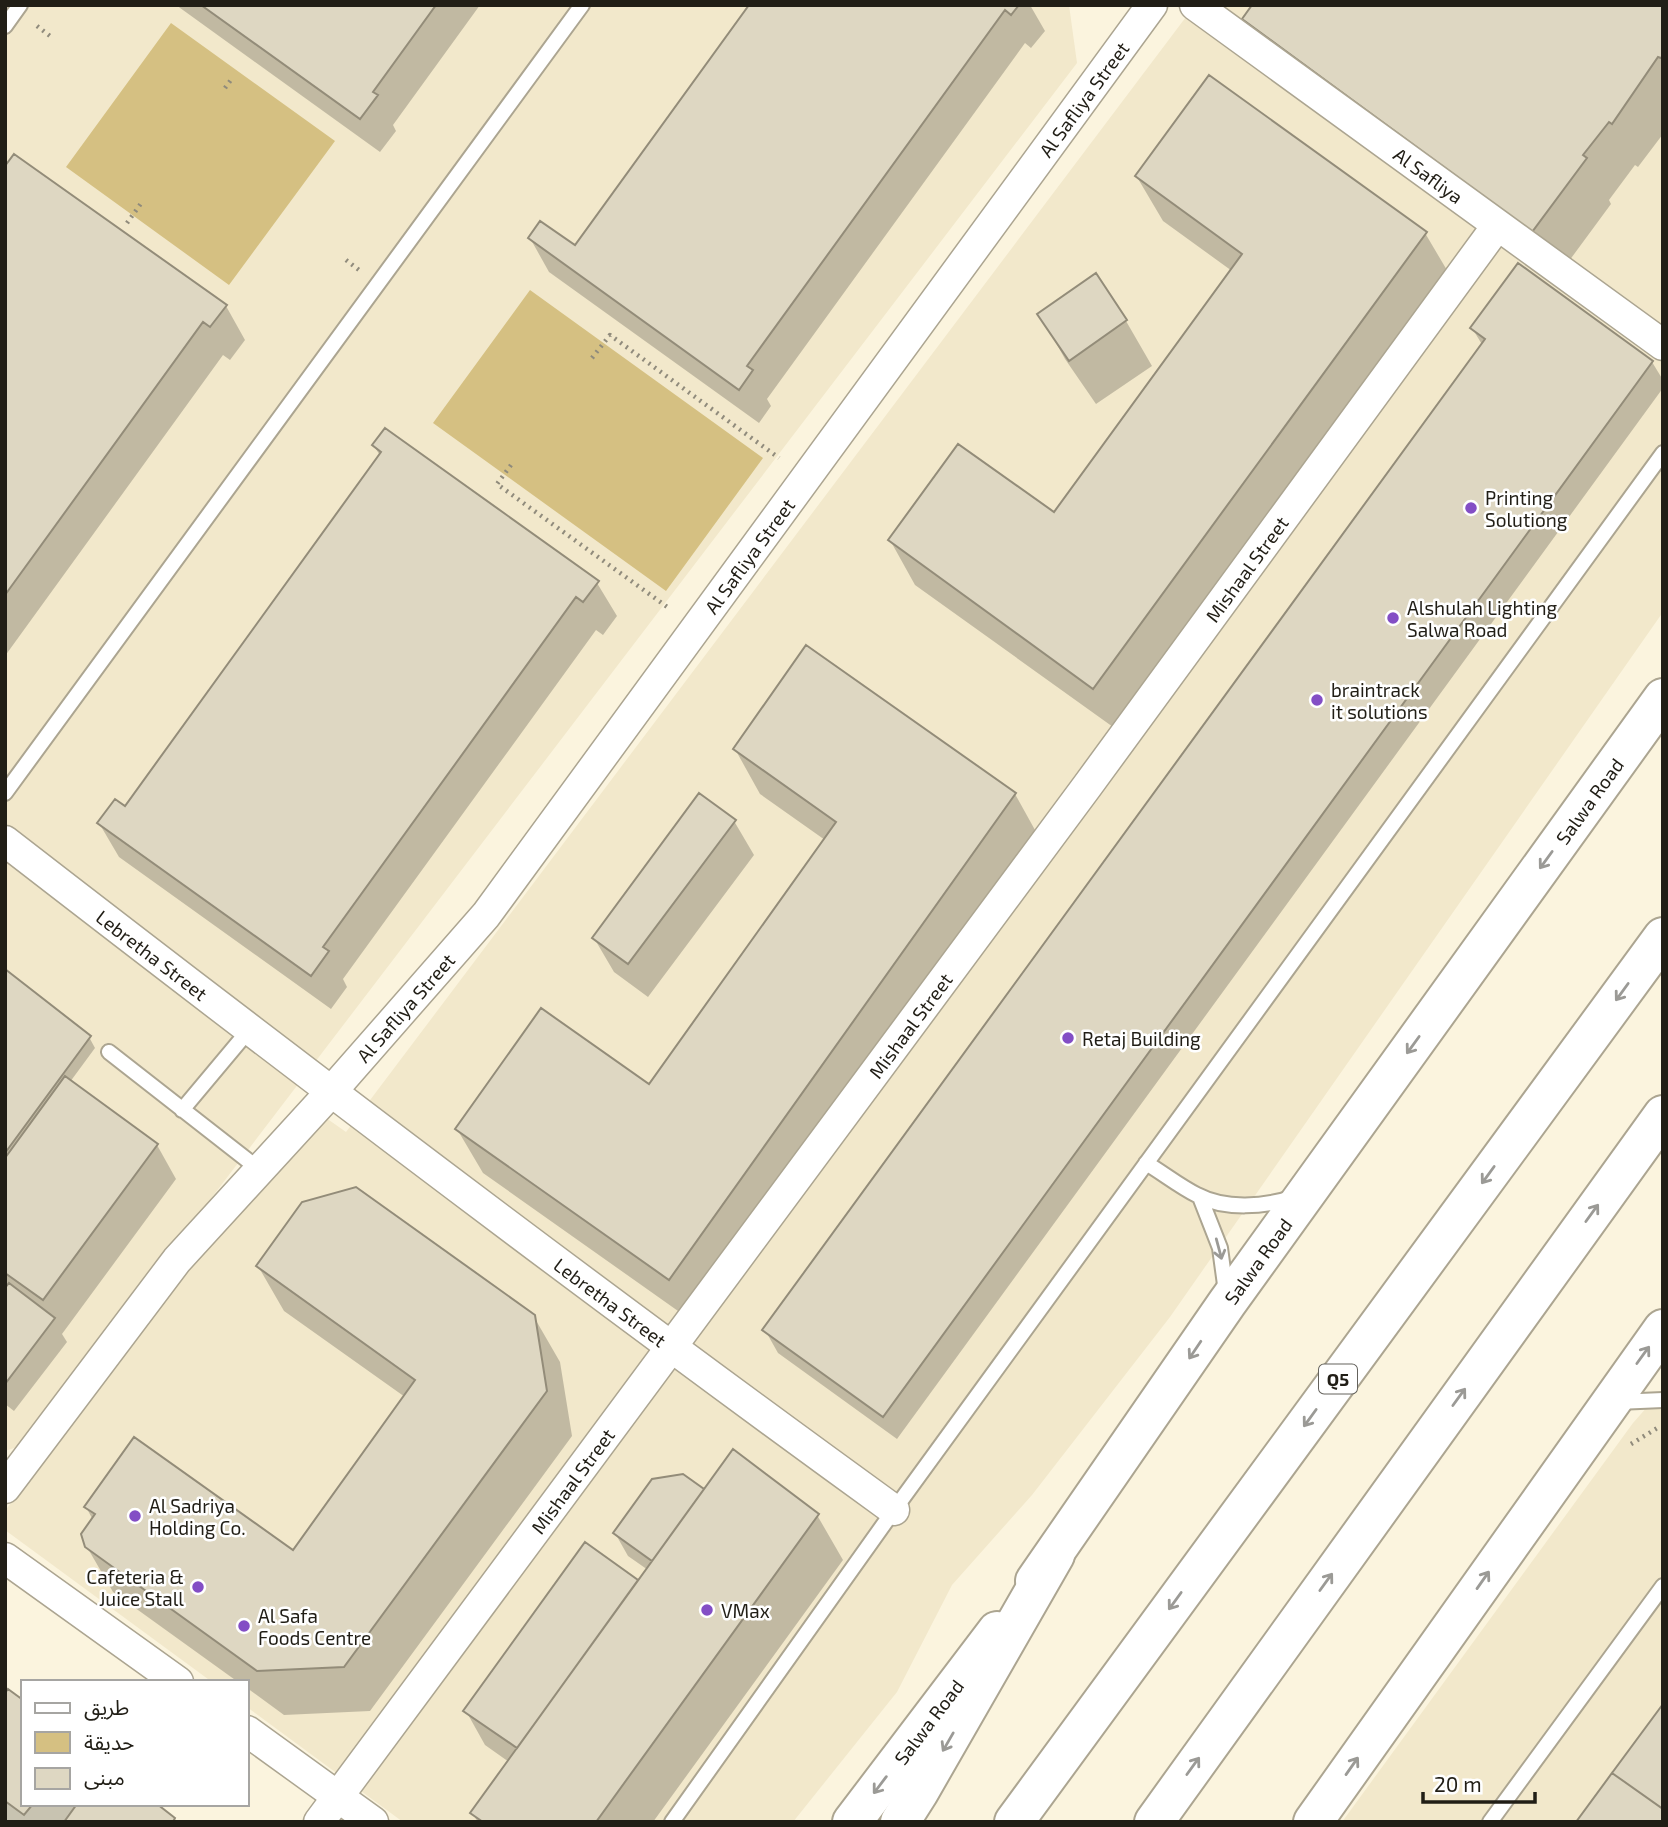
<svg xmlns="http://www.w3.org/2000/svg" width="1668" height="1827" font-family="'Exo 2','Noto Sans Arabic',sans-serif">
<rect width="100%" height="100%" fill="#fbf4de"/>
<path fill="#f2e8cb" d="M5,5H1069L1077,63L23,1445L5,1451Z
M1195,5H1663V612L1170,1317L1032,1495L952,1585L897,1692L793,1822H403L247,1707V1682H212L5,1530V1511L309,1106L346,1132Z
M1663,1389V1822H1342L1633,1423Z"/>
<path fill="#d5c082" d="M171,23L335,141L229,285L66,167Z
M530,290L763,458L666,591L433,423Z"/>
<path fill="#0003" d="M176,5H480L393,125L396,131L380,152Z
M751,5H1030L1045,31L1031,48L1025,43L767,399L771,406L759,423L549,272L530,238L575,247Z
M1663,5V134L1638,167L1635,165L1609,200L1611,204L1558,276L1270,64L1244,19Z
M1137,177L1425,233L1451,277L1120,732L915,585L890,540L1054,515L1232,271L1163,221Z
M5,178L226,306L245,340L230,360L223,355L5,656Z
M1095,276L1126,321L1152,366L1096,404L1065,359L1040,314Z
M1472,328L1652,362L1663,380V388L897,1439L778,1353L765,1330L1483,346Z
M374,446L597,583L617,616L603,635L596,630L343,979L347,987L331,1009L119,857L99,823L125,808L381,457Z
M735,749L1015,794L1040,839L695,1323L483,1173L457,1129L650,1086L825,840L760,794Z
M734,821L754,855L648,997L614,972L594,938Z
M5,972L89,1037L95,1048L70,1082L157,1145L176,1179L62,1334L67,1342L14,1411L5,1404Z
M258,1266L534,1317L560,1362L572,1436L370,1711L284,1715L247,1688V1682H238L113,1592L87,1547L93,1520L86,1507L293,1552L405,1397L284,1311Z
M683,1476L705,1491L817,1515L843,1560L653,1822H478L472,1813L509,1762L485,1745L466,1711L637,1581L638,1583L648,1570L628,1556L615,1533Z
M5,1696L23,1804H154L176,1822H8L5,1819Z"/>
<path fill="#ded7c2" stroke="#938c79" stroke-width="2" d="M201,5H436L373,92L378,95L360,119Z
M749,5H1019L1011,15L1005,10L747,366L753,370L739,390L528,238L540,221L575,245Z
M1252,5H1663V56L1661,58L1658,57L1612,124L1609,122L1583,155L1587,158L1532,232L1242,19Z
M1209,75L1427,232L1093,689L888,540L958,444L1054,512L1242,254L1135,176Z
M14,154L227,305L210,327L203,322L5,595V166Z
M1518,263L1653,361L883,1417L762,1330L1485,339L1470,328Z
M1096,273L1127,320L1069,361L1037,314Z
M385,428L599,581L583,602L576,597L323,947L329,951L311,976L97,823L115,799L125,806L381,452L372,445Z
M806,645L1016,793L669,1280L455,1129L541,1008L649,1084L836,822L733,749Z
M699,793L736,820L628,964L592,938Z
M5,969L91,1036L5,1153Z
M65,1076L158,1144L43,1300L5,1273V1158Z
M356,1187L535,1315L547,1391L344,1667L257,1671L85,1547L81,1534L95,1514L84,1507L134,1437L293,1550L415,1380L256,1266L302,1202Z
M9,1283L55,1318L5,1384V1288Z
M733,1449L819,1514L596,1822H483L470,1813Z
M683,1474L704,1489L652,1561L613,1533L652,1479Z
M585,1542L638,1580L517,1748L463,1711Z
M8,1689L23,1700V1804H33L24,1815L5,1801V1693Z
M1663,1704V1809L1612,1773Z
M1612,1773L1663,1809V1822H1576Z
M77,1804H157L175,1818L173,1822H64Z"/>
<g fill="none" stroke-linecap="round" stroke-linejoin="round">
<g stroke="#aca591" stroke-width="18">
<path id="service" d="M5,26L20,5
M5,793L582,5
M109,1052L260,1170
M182,1110L249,1030
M1146,1163C1163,1173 1179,1186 1197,1195C1225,1210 1265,1207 1294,1197
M1200,1197L1220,1248L1226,1292
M1617,1402L1663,1400
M672,1822L894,1510L1663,453
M1490,1822L1663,1586"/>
</g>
<g stroke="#aca591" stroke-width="33">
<g id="minor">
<path id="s1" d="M1195,5L1663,345"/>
<path id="s2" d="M5,841C298,1068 593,1292 894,1510"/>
<path id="s3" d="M5,1488L177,1260L330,1093L486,915L1152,5"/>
<path d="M5,1558L178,1682"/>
<path d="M247,1731L373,1822"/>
<path id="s4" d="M319,1822L1088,785L1497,226"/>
</g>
</g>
<g stroke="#aca591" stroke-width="42">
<g id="secondary">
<path id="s5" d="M1035,1581L1227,1303L1663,698"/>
<path id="s6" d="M852,1822L997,1631"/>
<path d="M1313,1822L1663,1329"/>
</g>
</g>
<g stroke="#aca591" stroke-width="42">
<path id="motorway" d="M900,1822L919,1792L1055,1555
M1014,1822L1663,937
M1154,1822L1663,1115"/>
</g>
<path stroke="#908b7c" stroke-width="4.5" stroke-dasharray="2 5" stroke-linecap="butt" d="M37,26L50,36
M225,88L233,77
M127,223L142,202
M346,260L359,270
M592,358L610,335L779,458
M511,465L497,484L670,609
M1631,1444L1659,1427"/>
<use href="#service" stroke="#fff" stroke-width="14"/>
<use href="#minor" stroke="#fff" stroke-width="30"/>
<use href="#secondary" stroke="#fff" stroke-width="38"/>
<use href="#motorway" stroke="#fff" stroke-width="38"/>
</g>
<defs><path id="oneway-shaft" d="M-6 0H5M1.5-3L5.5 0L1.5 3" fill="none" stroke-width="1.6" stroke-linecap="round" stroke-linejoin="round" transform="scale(1.75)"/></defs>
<g stroke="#9b9a96">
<use href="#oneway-shaft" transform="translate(1546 860) rotate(126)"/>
<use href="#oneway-shaft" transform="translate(1622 992) rotate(126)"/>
<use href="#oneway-shaft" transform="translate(1413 1045) rotate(126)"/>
<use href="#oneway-shaft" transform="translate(1488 1175) rotate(126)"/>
<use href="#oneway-shaft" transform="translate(1592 1213) rotate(-54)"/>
<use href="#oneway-shaft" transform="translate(1219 1249) rotate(75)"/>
<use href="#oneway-shaft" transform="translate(1195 1350) rotate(124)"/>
<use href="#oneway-shaft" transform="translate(1643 1355) rotate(-54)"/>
<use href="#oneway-shaft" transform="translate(1459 1397) rotate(-54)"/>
<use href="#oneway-shaft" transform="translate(1310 1418) rotate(126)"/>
<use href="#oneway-shaft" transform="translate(1483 1580) rotate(-55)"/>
<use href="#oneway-shaft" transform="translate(1326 1582) rotate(-54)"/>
<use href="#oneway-shaft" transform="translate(1175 1601) rotate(126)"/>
<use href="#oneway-shaft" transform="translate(948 1742) rotate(120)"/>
<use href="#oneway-shaft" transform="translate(1193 1766) rotate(-54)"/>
<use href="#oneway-shaft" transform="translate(1352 1766) rotate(-55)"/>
<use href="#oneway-shaft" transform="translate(880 1785) rotate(127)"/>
</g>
<g fill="#834ec5" stroke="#fff" stroke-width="2.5">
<circle cx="1471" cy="508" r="7"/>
<circle cx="1393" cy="618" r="7"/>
<circle cx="1317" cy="700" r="7"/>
<circle cx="1068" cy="1038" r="7"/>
<circle cx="135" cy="1516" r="7"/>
<circle cx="198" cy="1587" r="7"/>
<circle cx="707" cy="1610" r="7"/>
<circle cx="244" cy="1626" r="7"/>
</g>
<g text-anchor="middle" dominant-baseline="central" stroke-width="5" stroke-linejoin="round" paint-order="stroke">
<rect fill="#fff" stroke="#64625c" stroke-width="2" x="1319" y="1364.5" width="38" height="29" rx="5"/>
<g font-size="18" font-weight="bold" fill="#211e16">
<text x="1338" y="1379">Q5</text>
</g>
<g font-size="19" fill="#211e16" stroke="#fff">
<text stroke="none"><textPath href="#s3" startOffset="1760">Al Safliya Street</textPath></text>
<text stroke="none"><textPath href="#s1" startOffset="289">Al Safliya</textPath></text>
<text stroke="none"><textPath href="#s3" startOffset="1194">Al Safliya Street</textPath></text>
<text stroke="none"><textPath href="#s4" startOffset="1559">Mishaal Street</textPath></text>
<text stroke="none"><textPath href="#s5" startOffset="957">Salwa Road</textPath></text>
<text stroke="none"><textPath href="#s2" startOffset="186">Lebretha Street</textPath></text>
<text stroke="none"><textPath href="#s3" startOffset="626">Al Safliya Street</textPath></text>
<text stroke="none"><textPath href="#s4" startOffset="992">Mishaal Street</textPath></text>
<text stroke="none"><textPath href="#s5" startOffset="390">Salwa Road</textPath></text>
<text stroke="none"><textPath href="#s2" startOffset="761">Lebretha Street</textPath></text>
<text stroke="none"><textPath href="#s4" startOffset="425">Mishaal Street</textPath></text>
<text stroke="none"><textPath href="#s6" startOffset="126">Salwa Road</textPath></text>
</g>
<g font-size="19" fill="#211e16" stroke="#fff" text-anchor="start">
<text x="1485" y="497">Printing<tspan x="1485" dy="22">Solutiong</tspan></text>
<text x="1407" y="607">Alshulah Lighting<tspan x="1407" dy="22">Salwa Road</tspan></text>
<text x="1331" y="689">braintrack<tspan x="1331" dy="22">it solutions</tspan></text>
<text x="1082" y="1038">Retaj Building</text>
<text x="149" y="1505">Al Sadriya<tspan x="149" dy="22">Holding Co.</tspan></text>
<text x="184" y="1576" text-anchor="end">Cafeteria &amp;<tspan x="184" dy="22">Juice Stall</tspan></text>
<text x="721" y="1610">VMax</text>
<text x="258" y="1615">Al Safa<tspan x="258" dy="22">Foods Centre</tspan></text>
</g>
</g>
<rect width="1668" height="1827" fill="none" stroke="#211e16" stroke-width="14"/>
<rect x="21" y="1680" width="228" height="126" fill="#ffffff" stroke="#a6a5a2" stroke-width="2"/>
<rect x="35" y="1703" width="35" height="10" fill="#ffffff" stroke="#a6a5a2" stroke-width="2"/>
<text x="84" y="1715" font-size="21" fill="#211e16">طريق</text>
<rect x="35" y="1732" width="35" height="21" fill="#d5c082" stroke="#a6a5a2" stroke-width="2"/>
<text x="84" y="1750" font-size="21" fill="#211e16">حديقة</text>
<rect x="35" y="1768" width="35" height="21" fill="#ded7c2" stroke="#a6a5a2" stroke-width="2"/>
<text x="84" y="1785" font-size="21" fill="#211e16">مبنى</text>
<path d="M1423 1792v10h112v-10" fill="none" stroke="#211e16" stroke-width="3.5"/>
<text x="1434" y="1792" font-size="21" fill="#211e16" stroke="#ffffff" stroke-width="5" paint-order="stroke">20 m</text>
</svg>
